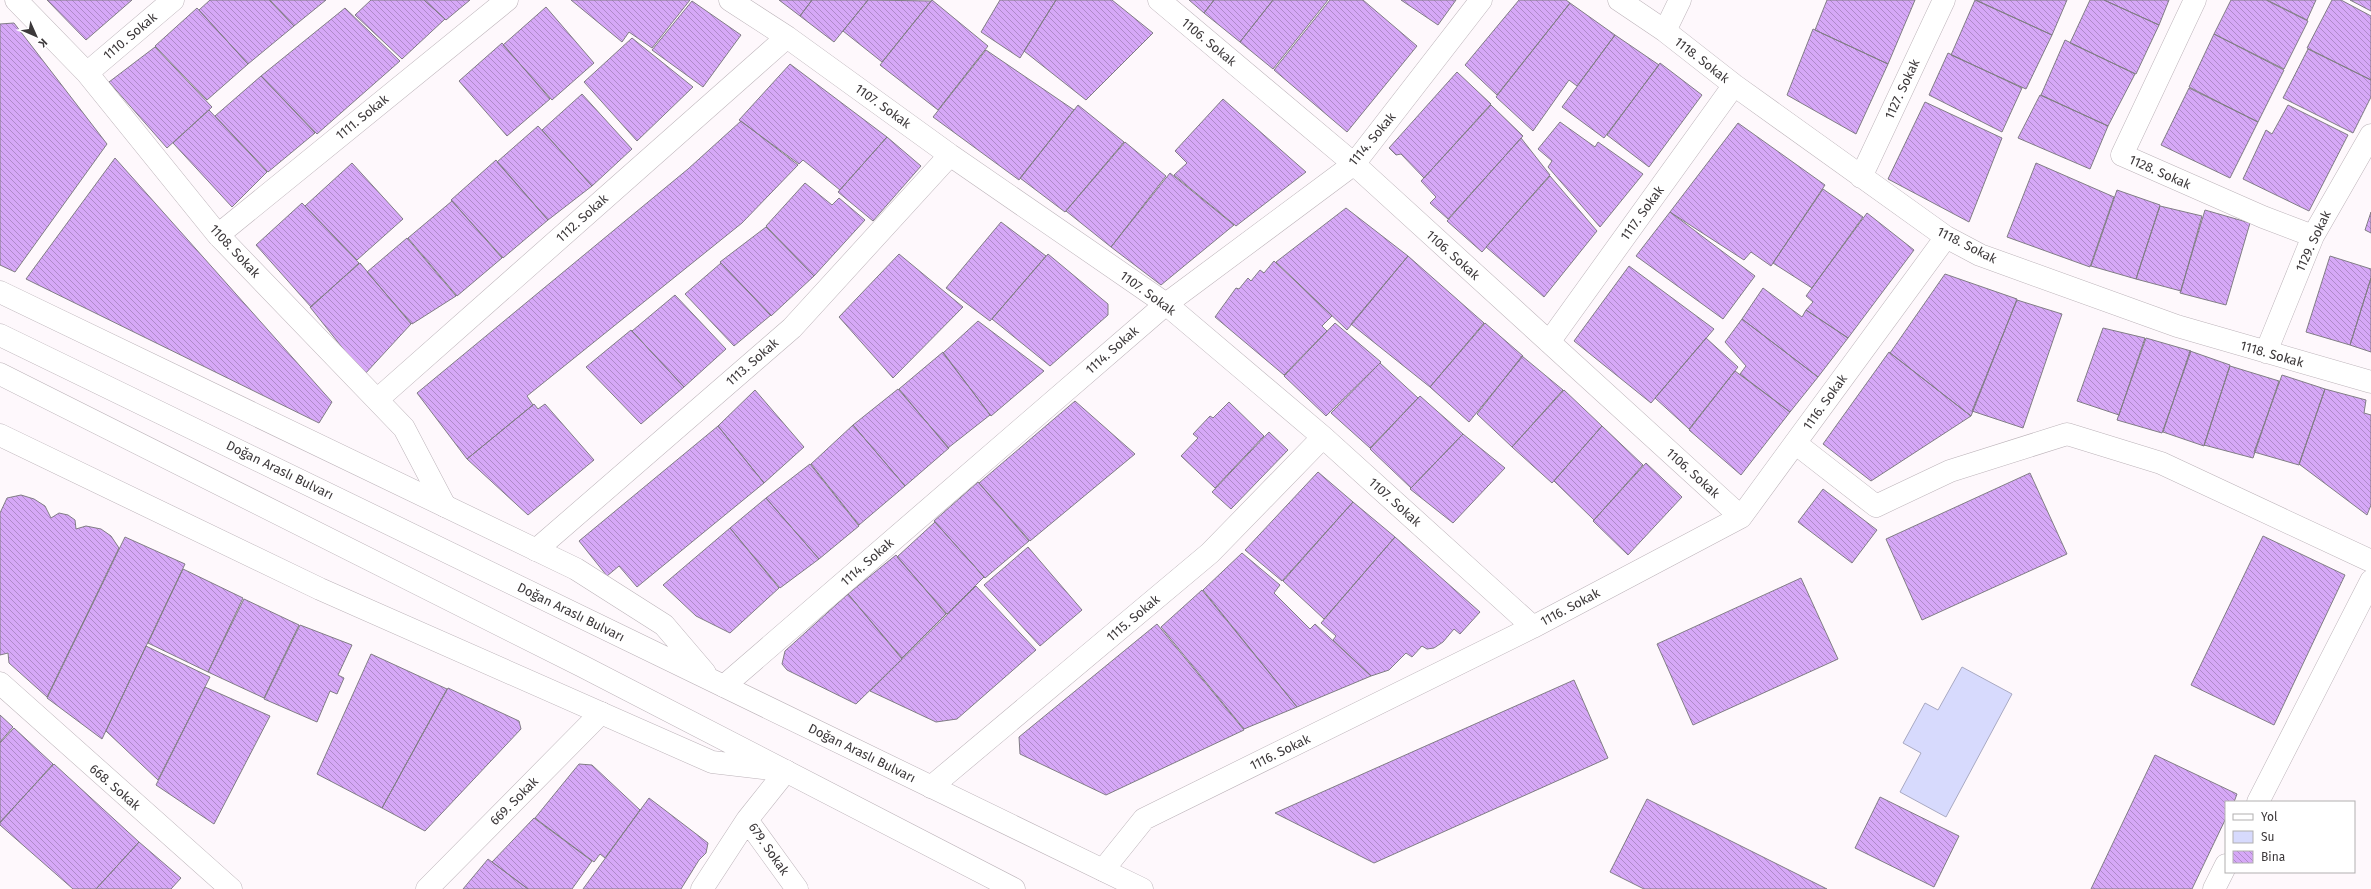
<svg xmlns="http://www.w3.org/2000/svg" width="2371" height="889" font-family="'Fira Sans',sans-serif">
<defs>
<pattern id="building-back-hatch" width="6" height="6" patternUnits="userSpaceOnUse"><rect width="6" height="6" fill="#d6a8f7"/><path d="M-1 5l2 2M0 0l6 6M5-1l2 2" fill="none" stroke="#af8ac9"/></pattern>
</defs>
<rect width="100%" height="100%" fill="#fef8fc"/>
<path fill="#d7dafd" stroke="#a8a9c2" d="M1962,667L2012,694L1946,817L1900,792L1921,753L1903,743L1925,703L1938,710Z"/>
<path fill="url(#building-back-hatch)" stroke="#817d85" d="M47,0H132L86,40Z
M210,0H269L294,26L248,64L199,10Z
M270,0H326L294,26Z
M371,0H424L445,19L402,59L355,15Z
M424,0H470L446,20Z
M571,0H690L652,48L629,32L622,42Z
M779,0H812L800,16Z
M812,0H868L834,42L800,16Z
M868,0L931,1L882,62L843,31Z
M932,0L988,46L938,110L880,65Z
M1000,0H1056L1020,58L981,32Z
M1056,0H1112L1153,33L1086,100L1024,51Z
M1189,0H1214L1204,13Z
M1214,0H1273L1240,42L1204,13Z
M1273,0H1328L1273,69L1240,42Z
M1330,0H1363L1417,46L1347,132L1274,70Z
M1401,0H1456L1438,25Z
M1519,0H1566L1570,3L1497,95L1465,65Z
M1827,0H1915L1888,64L1815,30Z
M1975,0L2052,35L2026,89L1951,55Z
M1976,0H2067L2052,35Z
M2090,0H2104L2159,25L2136,74L2070,43Z
M2104,0H2169L2159,25Z
M2231,0H2266L2308,21L2284,69L2214,34Z
M2267,0H2316L2307,20Z
M2332,0H2341L2371,16V80L2307,48Z
M2350,0H2371V11Z
M692,1L741,35L703,87L652,50Z
M1570,3L1615,35L1577,86L1569,80L1533,131L1496,97Z
M546,7L594,63L552,100L503,45Z
M197,8L248,64L207,100L155,46Z
M345,8L400,61L317,134L261,76Z
M14,23L107,144L15,272L0,265V24Z
M1813,29L1888,64L1856,134L1787,95Z
M2214,34L2284,70L2258,122L2189,87Z
M1615,35L1659,65L1604,138L1562,107Z
M632,38L693,87L637,141L584,82Z
M2065,40L2135,74L2108,126L2041,95Z
M502,43L550,99L507,136L459,81Z
M155,47L212,107L167,148L109,82Z
M2308,49L2371,80V97L2353,133L2283,98Z
M986,50L1074,110L1019,180L933,117Z
M1948,53L2022,88L2002,132L1929,95Z
M1660,63L1702,95L1649,167L1607,135Z
M790,64L887,137L840,190L803,160L799,164L739,120Z
M1457,72L1491,104L1424,178L1401,154L1396,155L1389,148Z
M261,76L315,133L268,172L215,116Z
M2189,88L2258,122L2230,178L2161,145Z
M582,94L632,149L592,186L542,130Z
M2040,95L2108,126L2090,169L2018,138Z
M1223,99L1306,172L1236,226L1174,175L1187,163L1175,151Z
M1925,102L2002,138L1969,222L1888,179Z
M1078,105L1124,142L1065,212L1020,178Z
M1491,105L1523,136L1448,219L1430,203L1436,197L1421,181Z
M2288,105L2348,135L2309,211L2243,179L2266,130L2272,134Z
M209,110L267,172L232,207L173,143Z
M741,121L798,165L742,223L527,396L533,405L467,459L417,393L688,169Z
M1560,122L1595,147L1598,142L1643,174L1600,227L1548,167L1552,161L1538,149Z
M1738,123L1825,185L1771,266L1751,252L1744,260L1670,212Z
M538,126L592,186L548,220L497,162Z
M887,137L921,166L873,221L838,192Z
M1521,138L1550,175L1482,252L1447,221Z
M1125,142L1166,176L1111,247L1066,211Z
M115,158L332,402L319,423L26,279Z
M496,160L548,220L503,258L451,200Z
M352,163L403,219L357,260L305,206Z
M2036,163L2114,197L2090,267L2007,237Z
M1170,173L1234,225L1161,285L1111,247Z
M1550,176L1597,231L1544,297L1486,247Z
M805,183L832,205L839,198L865,220L814,276L766,226Z
M1823,189L1863,217L1812,288L1773,263Z
M2117,190L2160,205L2136,279L2091,266Z
M452,201L502,258L457,296L408,238Z
M302,203L359,263L311,307L256,245Z
M2160,206L2202,216L2181,291L2136,279Z
M1346,208L1408,256L1347,330L1276,262Z
M2205,210L2250,223L2226,305L2180,293Z
M1670,212L1755,276L1723,319L1636,256Z
M2371,212V233L2365,230Z
M1867,213L1914,250L1848,338L1806,310L1813,302L1806,296Z
M1001,222L1046,256L990,321L946,288Z
M766,227L814,276L771,316L720,262Z
M407,238L456,296L412,324L367,272Z
M899,254L963,307L893,378L839,317Z
M1048,254L1108,304V315L1050,366L992,319Z
M1408,256L1484,323L1430,387L1351,324Z
M2330,256L2371,269V278L2350,345L2306,332Z
M1274,261L1332,316L1322,326L1327,331L1284,375L1215,317L1236,288L1239,289L1248,278L1251,281L1260,270L1264,273Z
M360,263L411,324L364,375L310,307Z
M721,263L771,315L734,346L685,294Z
M1629,266L1714,329L1651,403L1574,341Z
M1945,274L2017,299L1971,416L1890,353Z
M2371,278V352L2350,345Z
M1763,288L1802,317L1806,310L1848,338L1818,377L1742,319Z
M675,295L726,349L684,387L632,331Z
M2017,300L2062,314L2023,428L1972,411Z
M1742,319L1818,377L1790,412L1740,374L1746,366L1725,342Z
M978,321L1044,371L991,416L943,353Z
M1335,323L1381,362L1326,416L1284,376Z
M1485,323L1523,356L1469,422L1430,387Z
M2103,328L2145,338L2119,415L2077,401Z
M631,330L684,387L641,424L586,367Z
M1706,338L1738,367L1689,429L1655,398Z
M2146,338L2191,351L2162,433L2117,420Z
M2190,351L2230,365L2204,446L2163,432Z
M943,352L990,415L948,448L899,389Z
M1889,352L1971,416L1871,481L1823,444Z
M1522,356L1563,390L1512,447L1477,414Z
M1380,363L1418,398L1370,448L1331,413Z
M2230,366L2279,381L2253,458L2204,445Z
M1735,371L1790,412L1741,475L1689,430Z
M2282,375L2325,389L2299,465L2254,452Z
M898,389L949,448L905,486L853,425Z
M2325,389L2366,400L2364,413L2371,415V505L2367,515L2299,464Z
M755,390L804,447L764,483L718,426Z
M1564,390L1602,426L1552,483L1512,447Z
M1420,396L1463,434L1411,488L1370,449Z
M1075,401L1135,454L1030,541L979,483Z
M1229,402L1264,436L1215,488L1181,456L1198,438L1193,434L1210,416L1213,418Z
M534,404L538,409L545,404L594,460L528,515L467,459Z
M853,425L905,486L859,525L811,464Z
M718,426L764,483L637,587L619,566L607,576L579,541Z
M1602,426L1643,465L1594,520L1554,481Z
M1269,432L1288,450L1231,509L1212,492Z
M1463,434L1505,468L1453,523L1410,489Z
M1646,463L1682,497L1628,555L1593,521Z
M810,464L859,526L819,559L766,498Z
M1318,472L1353,502L1282,581L1245,550Z
M2030,473L2067,554L1922,620L1886,539Z
M978,482L1029,541L985,578L934,521Z
M1823,489L1877,530L1852,563L1798,522Z
M21,495L34,499L45,506L51,518L59,513L68,515L75,520L76,529L86,526L101,529L111,536L119,548L47,697L9,663L8,653L0,655V513L7,498Z
M766,498L819,559L780,588L730,528Z
M1353,502L1395,537L1324,619L1283,581Z
M935,522L984,577L947,614L897,557Z
M730,528L779,588L730,633L696,616L663,585Z
M2263,536L2345,575L2274,725L2191,685Z
M125,537L185,564L102,739L47,698Z
M1395,537L1480,612L1460,634L1454,629L1443,642L1434,648L1427,649L1422,646L1412,657L1406,653L1389,670L1371,676L1333,640L1336,636L1321,623Z
M1028,547L1082,610L1040,646L984,585Z
M1242,553L1280,585L1274,593L1310,629L1315,624L1371,676L1297,707L1203,590Z
M896,555L946,614L902,658L848,594Z
M183,569L243,598L208,672L148,643Z
M1801,578L1838,659L1693,725L1657,644Z
M976,586L1036,650L957,719L936,722L870,691Z
M1202,590L1297,707L1244,729L1161,627Z
M848,594L902,659L856,704L787,670L782,664L785,651Z
M244,599L299,625L264,698L208,672Z
M1157,624L1244,730L1106,795L1020,754L1019,737Z
M300,625L352,645L338,675L344,678L337,694L330,691L317,722L264,699Z
M146,646L210,677L158,780L106,731Z
M371,654L447,689L382,808L317,774Z
M1574,680L1608,758L1374,863L1275,813Z
M205,687L270,716L214,824L156,785Z
M448,688L519,721L521,729L425,831L382,808Z
M0,715L13,727L0,742Z
M14,728L53,764L0,823V743Z
M2155,755L2237,794L2234,802H2226V818L2192,889H2091Z
M54,764L139,842L96,889H73L0,825V822Z
M579,764L592,765L640,810L605,858L600,854L594,862L535,818Z
M1880,797L1959,836L1934,887L1855,848Z
M649,798L708,843L706,853L699,860L681,889H583Z
M1647,799L1827,889H1644L1610,872Z
M534,818L592,861L572,889H528L492,862Z
M139,842L181,878L171,889H96Z
M488,859L528,889H463Z"/>
<g fill="none" stroke-linecap="round" stroke-linejoin="round">
<g stroke="#bcb3b9" stroke-width="23">
<path id="minor" d="M16,0L87,73L218,235L404,428L445,506
M730,0L787,37L950,155L1166,304L1323,437L1533,627
M1159,0L1354,164L1741,517
M1619,0L1665,31L1734,85L1946,237L1980,255L2177,326L2371,382
M2195,0L2122,155L2263,217L2313,236
M1665,31L1680,0
M87,73L173,0
M1861,177L1944,0
M218,235L507,0
M1549,342L1734,85
M2266,352L2313,236L2371,135
M378,399L787,37
M1795,443L1876,506L1950,471L2067,434L2161,463L2371,561
M536,550L792,328L950,155
M0,683L231,889
M724,686L1166,304L1354,164L1481,0
M786,771L747,820L797,889
M931,787L1210,553L1323,437
M2258,802L2371,581
M1103,870L1144,819L1533,627L1741,517L1946,237
M427,889L601,713
M702,889L747,820
M2214,889L2226,865"/>
</g>
<g stroke="#bcb3b9" stroke-width="23">
<path id="major" d="M0,292L576,569L664,625L705,673
M0,335L1142,889
M0,374L582,666L1014,889
M0,435L320,589L712,762L771,769"/>
</g>
<use href="#minor" stroke="#fff" stroke-width="22"/>
<use href="#major" stroke="#fff" stroke-width="22"/>
</g>
<g text-anchor="middle" dominant-baseline="central" stroke-width="4" stroke-linejoin="round" paint-order="stroke">
<g font-size="13" fill="#3c383a" stroke="#fff">
<text transform="translate(130 36) rotate(-40)">1110. Sokak</text>
<text transform="translate(1209 42) rotate(40)">1106. Sokak</text>
<text transform="translate(1702 60) rotate(38)">1118. Sokak</text>
<text transform="translate(1902 89) rotate(-65)">1127. Sokak</text>
<text transform="translate(883 106) rotate(36)">1107. Sokak</text>
<text transform="translate(362 117) rotate(-39)">1111. Sokak</text>
<text transform="translate(1372 139) rotate(-50)">1114. Sokak</text>
<text transform="translate(2160 172) rotate(24)">1128. Sokak</text>
<text transform="translate(1642 213) rotate(-54)">1117. Sokak</text>
<text transform="translate(582 218) rotate(-42)">1112. Sokak</text>
<text transform="translate(2313 241) rotate(-65)">1129. Sokak</text>
<text transform="translate(1967 245) rotate(27)">1118. Sokak</text>
<text transform="translate(235 251) rotate(47)">1108. Sokak</text>
<text transform="translate(1453 255) rotate(42)">1106. Sokak</text>
<text transform="translate(1148 293) rotate(36)">1107. Sokak</text>
<text transform="translate(1112 350) rotate(-41)">1114. Sokak</text>
<text transform="translate(2272 354) rotate(16)">1118. Sokak</text>
<text transform="translate(752 362) rotate(-41)">1113. Sokak</text>
<text transform="translate(1825 402) rotate(-54)">1116. Sokak</text>
<text transform="translate(280 470) rotate(26)">Doğan Araslı Bulvarı</text>
<text transform="translate(1693 473) rotate(42)">1106. Sokak</text>
<text transform="translate(1395 502) rotate(42)">1107. Sokak</text>
<text transform="translate(867 562) rotate(-41)">1114. Sokak</text>
<text transform="translate(1570 607) rotate(-28)">1116. Sokak</text>
<text transform="translate(571 612) rotate(26)">Doğan Araslı Bulvarı</text>
<text transform="translate(1133 618) rotate(-40)">1115. Sokak</text>
<text transform="translate(1280 752) rotate(-26)">1116. Sokak</text>
<text transform="translate(862 753) rotate(26)">Doğan Araslı Bulvarı</text>
<text transform="translate(115 787) rotate(41)">668. Sokak</text>
<text transform="translate(514 801) rotate(-45)">669. Sokak</text>
<text transform="translate(769 849) rotate(55)">679. Sokak</text>
</g>
</g>
<rect x="2225" y="801" width="130" height="72" fill="#ffffff" stroke="#b1afb0"/>
<rect x="2233" y="814" width="20" height="6" fill="#ffffff" stroke="#b1afb0"/>
<text x="2261" y="821" font-size="12" fill="#3c383a">Yol</text>
<rect x="2233" y="831" width="20" height="12" fill="#d7dafd" stroke="#b1afb0"/>
<text x="2261" y="841" font-size="12" fill="#3c383a">Su</text>
<rect x="2233" y="851" width="20" height="12" fill="url(#building-back-hatch)" stroke="#b1afb0"/>
<text x="2261" y="861" font-size="12" fill="#3c383a">Bina</text>
<g transform="translate(36 36) rotate(135)" stroke="#ffffff" stroke-width="3" paint-order="stroke">
<path d="M0-3L7 15L0 10L-7 15Z" fill="#3c383a"/>
<text y="-6" font-size="11" font-weight="bold" text-anchor="middle" fill="#3c383a">K</text>
</g>
</svg>
